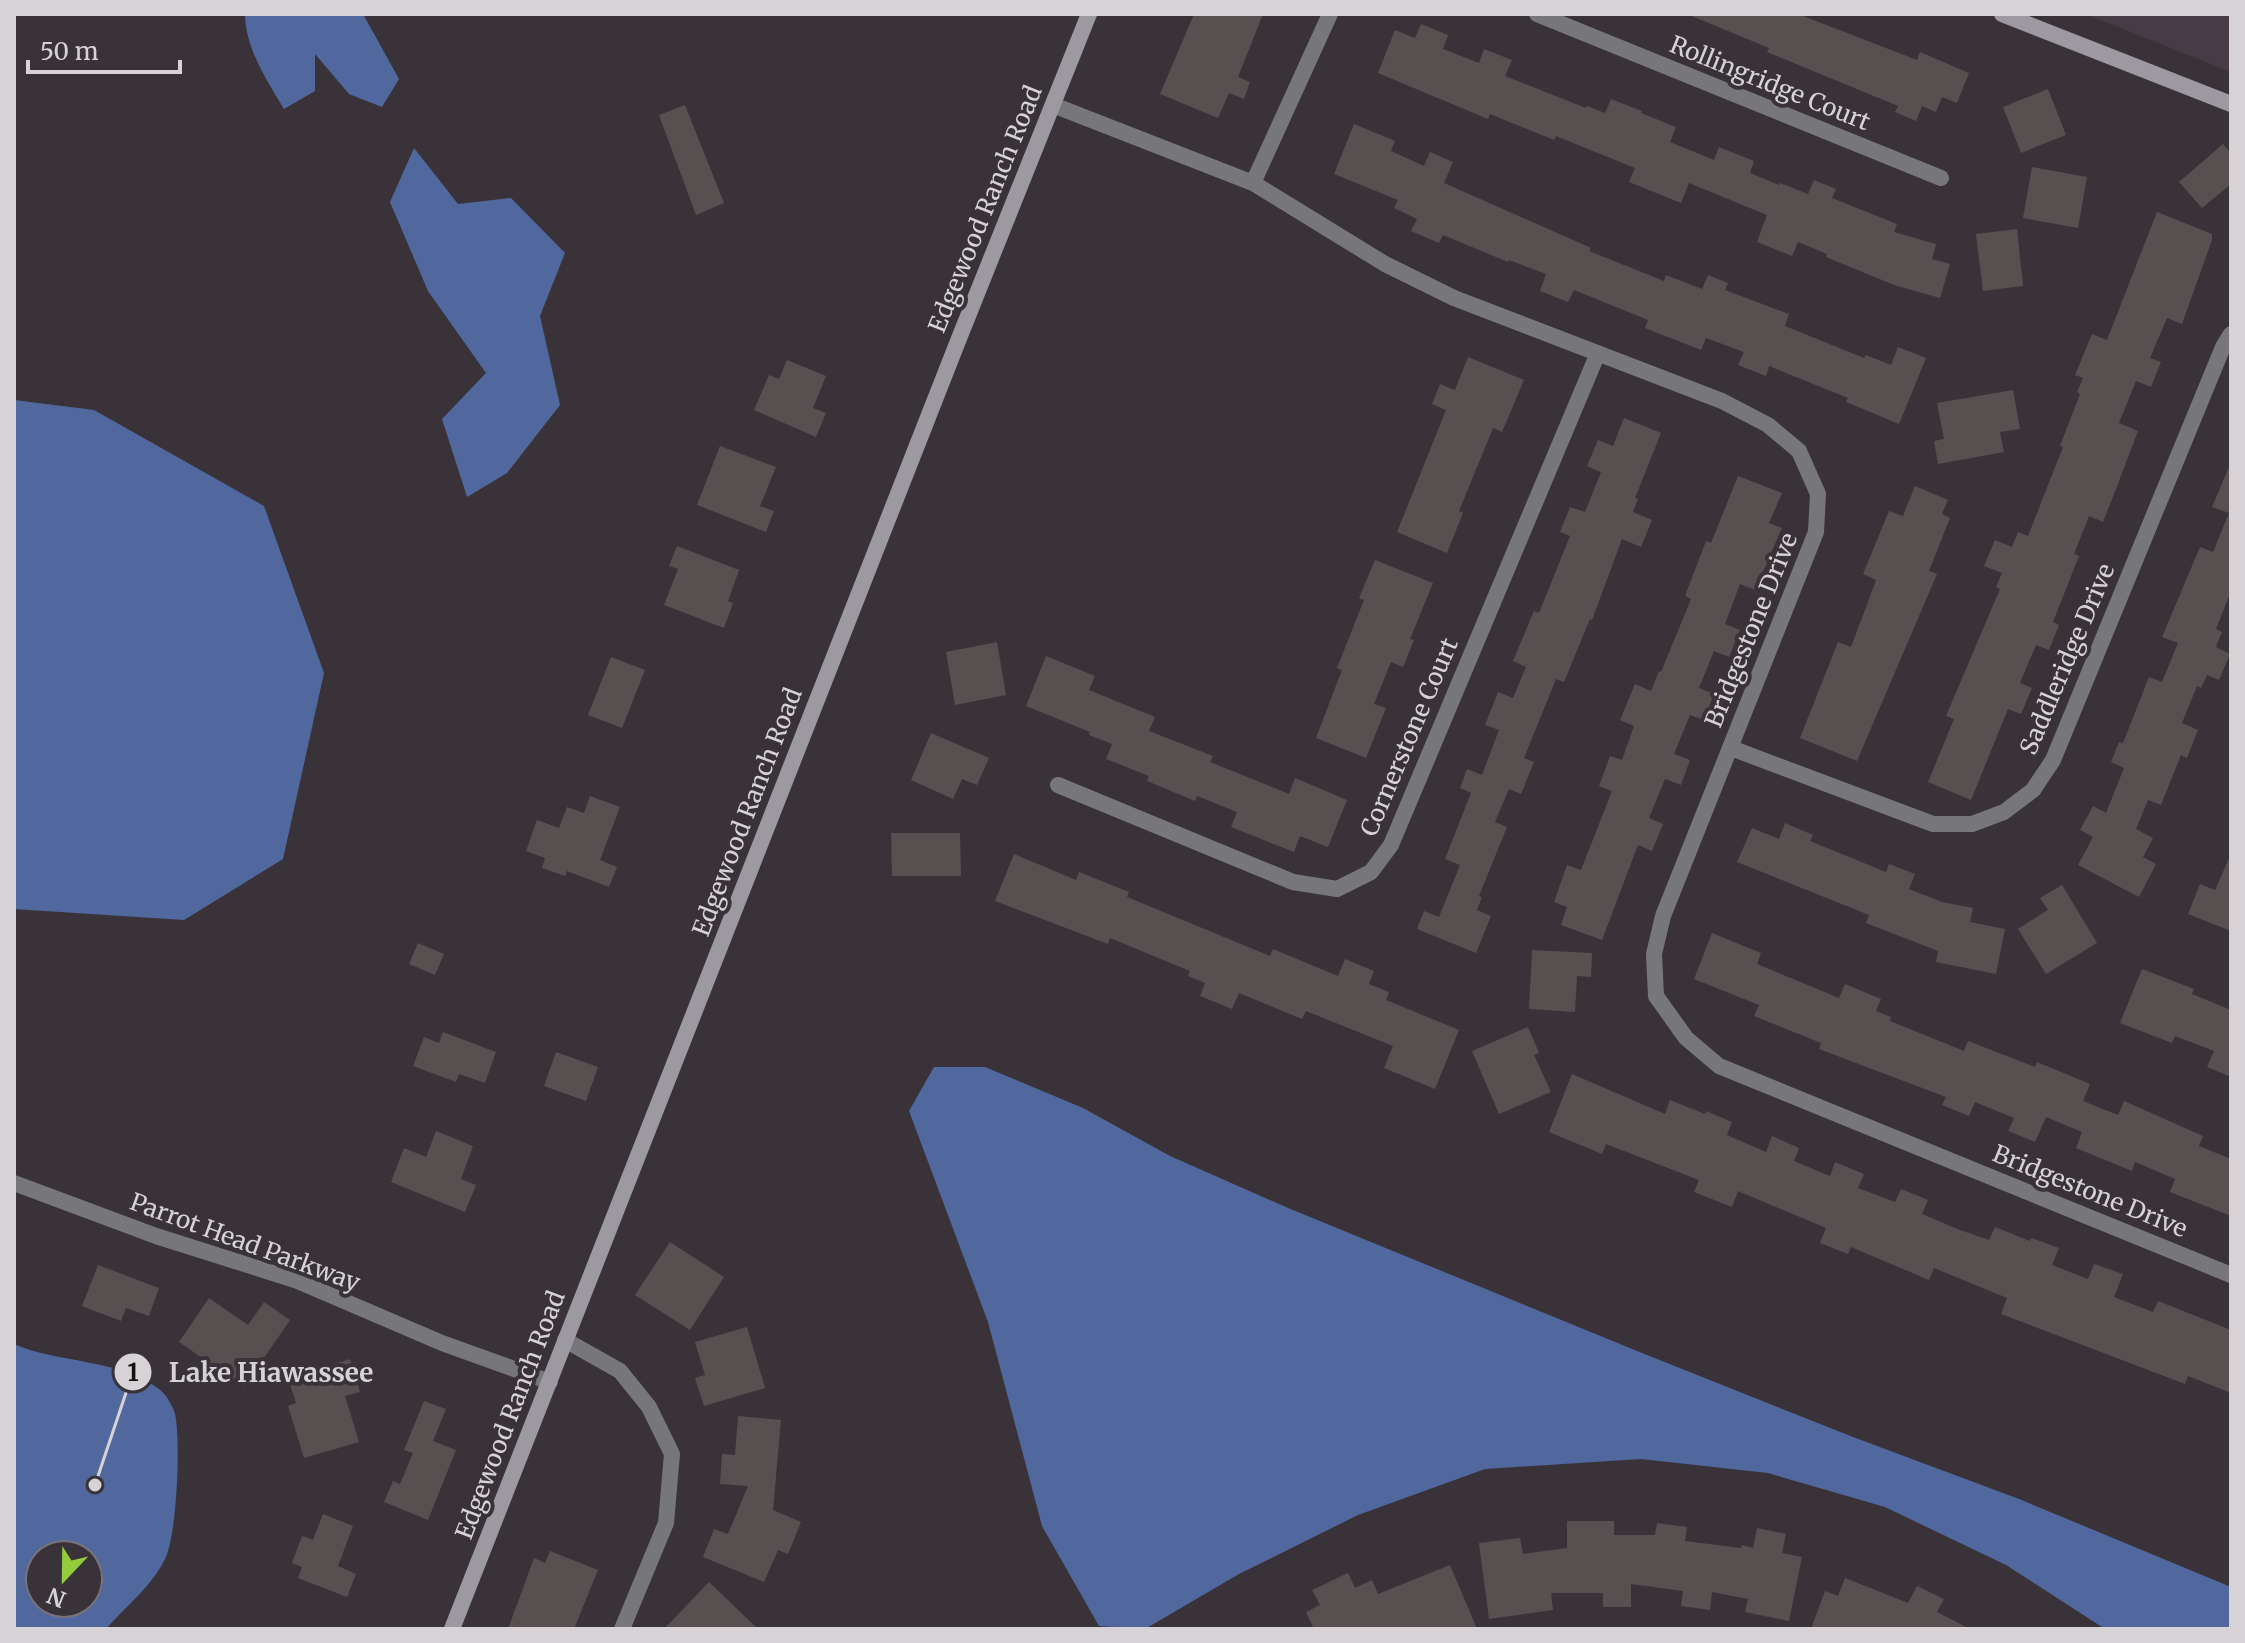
<svg xmlns="http://www.w3.org/2000/svg" width="2245" height="1643" font-family="Merriweather,serif">
<rect width="100%" height="100%" fill="#393339"/>
<path fill="#473b45" d="M2086,14H2231V72Z"/>
<path fill="#51689e" fill-rule="evenodd" d="M245,14H363L399,79L382,107L349,94L315,54V91L284,109C267,81 245,47 245,14Z
M414,148L458,204L511,198L565,253L540,316L560,405L507,473L467,497L442,419L486,373L428,291L390,202Z
M14,400L94,410L264,506L324,673L283,859L184,920L14,909Z
M934,1067H985L1083,1108L1170,1156L1288,1208L1642,1353L1853,1437L2019,1499L2231,1587V1629H2105L2006,1565L1885,1507L1768,1473L1641,1459L1485,1469L1358,1515L1239,1574L1145,1629L1099,1626L1042,1526L988,1322L909,1111Z
M14,1344C60,1364 117,1358 159,1389C165,1393 173,1406 175,1414C181,1440 177,1535 165,1559C151,1587 126,1606 106,1629H14ZM88,1555V1603H40V1555Z"/>
<path fill="#584f51" d="M1194,14H1263L1238,77L1250,82L1244,99L1229,93L1218,118L1160,94Z
M1687,14H1798L1917,60L1920,52L1969,73L1957,103L1942,97L1936,112L1922,106L1916,121L1895,112L1898,106L1767,52L1769,48Z
M1421,24L1448,35L1443,49L1479,63L1484,49L1512,60L1505,76L1586,108L1587,106L1605,113L1611,99L1642,111L1641,113L1676,127L1670,142L1714,160L1719,147L1754,161L1750,173L1779,185L1780,183L1808,194L1814,180L1836,189L1832,198L1897,224L1894,232L1936,244L1932,259L1950,264L1940,298L1894,285L1826,257L1827,254L1798,242L1792,256L1757,242L1767,215L1689,183L1681,203L1629,182L1635,168L1556,136L1554,140L1490,114L1488,119L1378,73L1395,30L1415,38Z
M2048,89L2066,135L2021,153L2003,107Z
M685,105L724,203L696,215L659,115Z
M1354,124L1395,141L1391,151L1424,166L1430,152L1453,162L1444,183L1591,248L1589,251L1664,281L1666,275L1702,289L1708,275L1728,283L1725,290L1789,314L1785,326L1864,358L1866,355L1891,365L1898,347L1926,358L1899,424L1846,402L1848,398L1769,366L1766,376L1738,365L1744,352L1706,338L1701,350L1645,328L1648,320L1574,290L1568,302L1540,291L1546,274L1509,260L1508,262L1443,235L1439,243L1411,231L1417,219L1394,208L1398,200L1334,174Z
M2223,144L2231,153V184L2202,208L2179,182Z
M2032,167L2087,177L2078,228L2023,218Z
M2157,212L2212,234V240L2182,324L2167,318L2150,358L2161,362L2151,387L2136,381L2119,423L2138,431L2114,494L2103,522L2089,516L2074,554L2079,556L2053,622L2059,625L2049,650L2036,645L2020,683L2032,688L2021,714L2008,709L1971,800L1928,782L1954,719L1946,716L2000,589L1996,587L2002,573L1984,566L1995,540L2012,547L2018,532L2028,536L2063,447L2060,446L2080,394L2077,392L2083,378L2075,375L2092,334L2107,340Z
M2017,229L2023,286L1983,291L1976,234Z
M1468,357L1524,380L1502,432L1493,428L1459,511L1463,513L1447,553L1397,532L1446,410L1432,404L1440,384L1455,390Z
M787,360L826,376L813,408L826,413L816,437L754,410L769,375L779,379Z
M2013,390L2020,429L2000,432L2004,452L1938,464L1934,441L1944,439L1937,403Z
M1624,418L1661,433L1635,498L1638,499L1633,512L1652,520L1641,547L1622,539L1592,620L1590,619L1564,682L1556,679L1524,758L1534,762L1521,794L1509,789L1495,822L1507,827L1479,896L1482,897L1477,910L1491,916L1476,953L1417,929L1424,911L1439,917L1460,865L1445,859L1471,793L1460,788L1467,769L1482,775L1499,730L1485,725L1498,692L1513,698L1526,667L1513,661L1534,611L1539,613L1570,536L1560,532L1570,507L1585,512L1601,472L1587,466L1598,440L1613,446Z
M720,446L776,467L760,506L774,511L766,532L697,505Z
M2231,462V591L2216,629L2222,632L2216,647L2230,654L2219,680L2207,675L2201,688L2197,686L2182,723L2198,730L2187,758L2181,755L2161,805L2148,800L2136,829L2153,838L2143,857L2156,864L2139,897L2078,865L2093,837L2080,830L2093,806L2106,813L2124,768L2111,762L2119,742L2123,743L2149,677L2162,682L2178,643L2162,637L2200,547L2213,552L2229,513L2212,507Z
M1738,476L1782,493L1769,523L1782,528L1755,590L1740,584L1725,624L1740,630L1729,657L1714,651L1699,688L1714,694L1704,720L1690,715L1674,754L1690,760L1681,785L1665,779L1649,818L1663,824L1652,851L1638,845L1602,940L1561,925L1567,907L1554,902L1567,865L1581,870L1612,791L1599,786L1610,756L1622,760L1634,726L1620,720L1635,684L1651,691L1659,671L1661,672L1691,599L1685,596L1706,541L1711,543Z
M1915,486L1948,500L1942,514L1950,518L1929,571L1937,574L1857,761L1800,738L1838,642L1851,647L1865,610L1876,580L1863,574L1889,511L1903,516Z
M677,546L739,570L728,601L733,603L724,628L664,605L678,569L669,566Z
M1375,560L1433,583L1410,639L1414,640L1403,667L1391,662L1374,704L1386,708L1366,758L1316,738L1342,670L1337,668L1364,600L1359,598Z
M997,642L1006,695L955,705L946,652Z
M1046,656L1095,676L1089,690L1155,717L1149,731L1213,756L1210,762L1289,794L1295,778L1347,800L1328,847L1300,836L1294,852L1231,827L1237,812L1197,796L1195,801L1147,781L1149,776L1106,759L1112,744L1089,735L1090,732L1026,706Z
M611,657L645,670L622,728L588,715Z
M931,733L989,758L977,785L962,779L953,799L911,780Z
M590,796L620,807L600,860L617,867L609,887L567,871L565,876L542,868L545,858L526,851L537,820L559,828L567,807L584,813Z
M1785,823L1813,835L1810,841L1886,872L1889,864L1915,874L1909,889L1942,902L1973,908L1970,922L2005,929L1996,974L1936,962L1938,951L1866,923L1869,915L1737,862L1752,828L1779,839Z
M891,833H960L961,876H892Z
M1014,854L1076,880L1079,872L1129,892L1127,897L1270,956L1273,949L1338,976L1345,959L1374,971L1369,984L1389,992L1386,1000L1459,1030L1435,1089L1384,1068L1393,1046L1306,1011L1302,1019L1239,993L1232,1009L1200,996L1205,983L1188,976L1190,971L1110,938L1108,944L995,901Z
M2231,854V931L2188,914L2200,884L2215,890Z
M2062,885L2097,943L2046,974L2018,929L2048,910L2040,898Z
M1712,933L1761,953L1757,964L1839,998L1845,984L1881,999L1876,1011L1891,1017L1890,1021L1964,1051L1968,1041L2035,1067L2037,1062L2090,1084L2083,1101L2118,1115L2124,1101L2203,1136L2199,1146L2231,1159V1216L2170,1192L2175,1179L2135,1162L2132,1171L2076,1148L2082,1132L2046,1117L2035,1142L2008,1131L2014,1118L1975,1102L1969,1116L1942,1105L1946,1097L1819,1049L1821,1043L1754,1016L1759,1005L1694,979Z
M418,943L444,954L435,975L409,964Z
M1532,950L1592,953L1591,977L1577,976L1575,1012L1529,1009Z
M2142,969L2194,989L2192,994L2231,1010V1077L2207,1067L2214,1051L2175,1036L2172,1043L2120,1023Z
M1528,1027L1539,1053L1534,1055L1551,1092L1499,1114L1472,1051Z
M443,1032L496,1052L485,1083L459,1074L456,1082L413,1066L424,1037L439,1043Z
M556,1052L598,1067L586,1101L544,1086Z
M1572,1074L1665,1114L1670,1100L1705,1114L1706,1111L1732,1122L1727,1135L1766,1152L1772,1136L1799,1148L1794,1161L1830,1176L1835,1162L1864,1174L1858,1188L1895,1202L1901,1189L1928,1200L1922,1214L1960,1230L1989,1240L1995,1227L2030,1241L2031,1238L2059,1248L2052,1265L2088,1279L2094,1264L2123,1274L2114,1297L2153,1312L2158,1301L2231,1330V1393L2188,1376L2185,1384L2001,1314L2007,1298L1934,1268L1929,1280L1851,1247L1848,1254L1820,1243L1826,1228L1738,1191L1732,1207L1694,1192L1699,1180L1606,1144L1602,1154L1549,1132Z
M436,1131L473,1146L461,1179L476,1185L465,1212L391,1182L404,1148L426,1157Z
M670,1242L724,1277L690,1330L635,1295Z
M98,1265L159,1288L149,1316L126,1308L121,1321L82,1306Z
M209,1298L248,1325L264,1302L290,1320L244,1387L179,1342Z
M747,1327L765,1388L704,1406L695,1378L705,1375L695,1342Z
M350,1359L360,1392L345,1396L359,1442L304,1458L288,1406L296,1403L288,1378Z
M424,1401L446,1409L433,1441L456,1450L428,1520L384,1502L393,1481L400,1484L413,1453L404,1450Z
M738,1416L781,1420L773,1510L801,1522L788,1554L778,1550L764,1582L703,1557L714,1529L728,1534L748,1486L720,1484L722,1454L735,1455Z
M323,1514L353,1526L338,1566L356,1574L347,1597L298,1578L302,1567L292,1563L302,1536L313,1540Z
M1567,1521H1614V1535H1655L1657,1523L1687,1527L1685,1541L1741,1548L1742,1545L1753,1548L1757,1528L1786,1534L1782,1553L1802,1557L1789,1621L1745,1612L1748,1599L1712,1592L1710,1610L1681,1606L1683,1591L1631,1584V1607H1603V1593H1551L1553,1610L1489,1619L1479,1543L1520,1538L1523,1554L1567,1548Z
M550,1551L598,1570L574,1629H508L534,1558L545,1563Z
M1450,1565L1477,1629H1314L1306,1612L1320,1605L1312,1590L1348,1573L1355,1588L1372,1580L1378,1594Z
M1845,1578L1908,1603L1917,1586L1944,1599L1937,1612L1970,1629H1811L1825,1591L1838,1596Z
M709,1582L758,1629H664Z"/>
<g fill="none" stroke-linecap="round" stroke-linejoin="round">
<path stroke="#77767a" stroke-width="16" d="M1537,14L1941,178
M1053,105L1253,183L1385,264L1454,298L1722,401L1768,425L1799,451L1818,494L1816,532L1663,916L1654,954L1656,996L1686,1038L1719,1066L2231,1275
M1253,183L1330,14
M1731,748L1933,824H1972L2004,812L2033,790L2053,760L2223,347L2231,334
M1058,785L1293,882L1337,889L1371,872L1391,845L1598,353
M14,1183L156,1236L295,1280L442,1343L550,1382
M565,1340L620,1371L649,1407L672,1454L666,1523L622,1629"/>
<path stroke="#9c9aa0" stroke-width="16" d="M2002,14L2231,104
M452,1629L958,341L1089,14"/>
</g>
<g text-anchor="middle" dominant-baseline="central" stroke-width="8" stroke-linejoin="round" paint-order="stroke">
<g font-size="24" fill="#d6d2d6" stroke="#393339">
<text transform="translate(1770 83) rotate(22)">Rollingridge Court</text>
<text transform="translate(985 209) rotate(-68)">Edgewood Ranch Road</text>
<text transform="translate(1751 630) rotate(-68)">Bridgestone Drive</text>
<text transform="translate(2067 659) rotate(-67)">Saddleridge Drive</text>
<text transform="translate(1409 737) rotate(-67)">Cornerstone Court</text>
<text transform="translate(747 812) rotate(-69)">Edgewood Ranch Road</text>
<text transform="translate(2090 1191) rotate(22)">Bridgestone Drive</text>
<text transform="translate(245 1242) rotate(20)">Parrot Head Parkway</text>
<text transform="translate(510 1415) rotate(-69)">Edgewood Ranch Road</text>
</g>
</g>
<path fill="none" stroke="#d6d2d6" stroke-width="3" d="M95 1485L133 1372"/>
<g fill="#d6d2d6" stroke="#393339" stroke-width="3">
<circle cx="95" cy="1485" r="8"/>
<circle cx="133" cy="1372" r="20"/>
</g>
<g font-size="24" text-anchor="middle" font-weight="bold" fill="#111">
<text x="133" y="1381">1</text>
</g>
<g font-size="26" text-anchor="middle" font-weight="bold" fill="#d6d2d6" stroke="#393339" stroke-width="8" stroke-linejoin="round" paint-order="stroke">
<text x="271" y="1382">Lake Hiawassee</text>
</g>
<rect width="2245" height="1643" fill="none" stroke="#d6d2d6" stroke-width="32"/>
<g transform="translate(64 1579) rotate(202)"><circle r="38" fill="#393339" stroke="#787378" stroke-width="2"/>
<path d="M0-6L14 30L0 20L-14 30Z" fill="#93cc3d"/>
<text y="-12" font-size="22" font-weight="bold" text-anchor="middle" fill="#d6d2d6">N</text>
</g>
<path d="M28 60v12h152v-12" fill="none" stroke="#d6d2d6" stroke-width="4"/>
<text x="40" y="60" font-size="24" fill="#d6d2d6" stroke="#393339" stroke-width="6" paint-order="stroke">50 m</text>
</svg>
